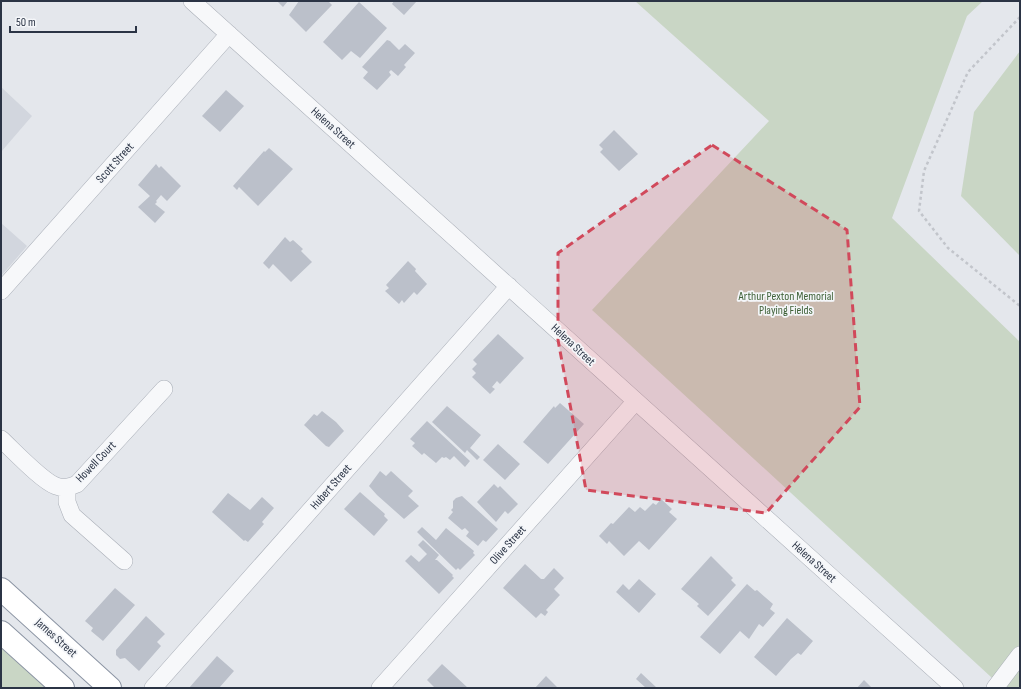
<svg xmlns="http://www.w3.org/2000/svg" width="1021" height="689" font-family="'Sofia Sans Condensed',sans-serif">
<rect width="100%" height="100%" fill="#e4e7ec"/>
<path fill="#d2d6de" d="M1,87L32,116L1,152Z
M1,223L27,246L1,276Z"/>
<path fill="#c9d6c5" d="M635,1H983L967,16L892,218L1020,342V688H1003L592,310L769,121Z
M1020,51V256L961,196L974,112Z
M1,643L53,688H1Z"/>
<path fill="#bbc0ca" d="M277,1H288L283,7Z
M299,1H328L332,5L306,32L289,15Z
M394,1H417L404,15L392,4Z
M359,2L387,28L360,58L351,51L342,60L323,42Z
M387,40L390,41L399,50L405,44L415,53L404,65L406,67L398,76L391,70L389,72L391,75L377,90L363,78L368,72L362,67Z
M226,90L244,106L220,132L202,116Z
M614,130L638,154L619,171L600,152L603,149L599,145Z
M269,148L293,169L258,206L239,187L237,190L233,186L264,151L265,152Z
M156,164L159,168L161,166L181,186L167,201L161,195L156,201L157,202L155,204L165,212L155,223L138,207L150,196L138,185Z
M285,237L290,242L293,240L303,249L301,251L312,262L291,282L273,264L269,269L263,263Z
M408,261L416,269L415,271L427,284L417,295L414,292L404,303L402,300L399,304L385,291L389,288L386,285Z
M498,334L524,358L500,384L497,381L492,387L495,389L490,394L472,377L476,373L472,369L477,364L473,360Z
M560,403L584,424L548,464L523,442L554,406L555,408Z
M447,406L481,435L470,448L480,457L477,460L467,450L465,453L432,422Z
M322,411L336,422L344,431L329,447L326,446L304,425L314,414L317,416Z
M427,421L470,461L465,467L454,456L450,460L446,457L444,458L442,457L436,463L424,453L422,455L412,446L415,443L410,439Z
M498,444L520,464L505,480L483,460Z
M380,471L386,476L391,471L413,491L408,496L419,506L404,519L377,495L369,486Z
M494,484L498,488L500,486L518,504L508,514L505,511L496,522L477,502Z
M360,492L385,514L384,516L388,520L374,536L344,509Z
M228,493L250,510L262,497L274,508L262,522L264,524L248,542L245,540L244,541L212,512Z
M462,496L498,529L486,542L483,540L478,546L466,536L469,532L465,528L462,530L448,518L453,512L451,510L453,508V501L456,498Z
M661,499L672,509L669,512L677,519L649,550L639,541L624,556L609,541L607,544L599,536L611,523L613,524L629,507L635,512L640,507L645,511L653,503L656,505Z
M422,527L436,540L446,528L474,551L473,553L475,555L460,570L458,568L456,570L417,532Z
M423,540L439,555L435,560H437L453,575L452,576L454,578L439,594L405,561L411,555L419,562L427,554L418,545Z
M711,556L733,578L731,580L736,585L708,616L697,606L699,604L681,589Z
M525,564L541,579H544L554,568L564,578L554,589L560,595L546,610L548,612L545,616L541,613L536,618L503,588Z
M639,579L656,594L639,613L616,592L623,584L629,590Z
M747,584L755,591L757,590L773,604L770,609L775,613L763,627L759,624L749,639L740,631L720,654L700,637Z
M115,588L135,605L103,641L91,631L93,628L85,621Z
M146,616L165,634L157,642L161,646L139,671L125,658L120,659L116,655V650Z
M787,618L813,641L801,655L798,653L791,659L776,676L754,657Z
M217,656L234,671L219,688H189Z
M442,664L454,675L468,688H435L427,680Z
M641,673L657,688H646L636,679Z
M546,676L558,688H535Z
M864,680L872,688H857Z"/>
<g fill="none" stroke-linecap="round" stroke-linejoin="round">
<g stroke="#a9aeb7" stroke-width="18">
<path id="minor" d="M192,1C447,230 700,460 955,688
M1,291L229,34
M1,439C13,450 42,481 56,486C64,489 70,487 77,484L164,389
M67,488V502L72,515L124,561
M153,688L509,286
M380,688L635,402
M995,688L1020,655"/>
</g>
<g stroke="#8b94a3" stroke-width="24">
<path id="trunk" d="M1,589L110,688
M1,632L63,688"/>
</g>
<path stroke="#c2c5cb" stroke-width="2.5" stroke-dasharray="3 3" stroke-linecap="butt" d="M1020,17L968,72L924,171L919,211L948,248L1020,306"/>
<use href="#minor" stroke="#f7f8fa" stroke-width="17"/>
<use href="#trunk" stroke="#fff" stroke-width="22"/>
</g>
<path fill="#d1495b" fill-opacity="0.2" stroke="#d1495b" stroke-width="3" stroke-dasharray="8 5" stroke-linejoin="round" d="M712,145L847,230L860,407L766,513L586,490L558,340V253Z"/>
<g text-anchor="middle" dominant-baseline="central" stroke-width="3.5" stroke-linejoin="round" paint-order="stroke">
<g font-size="12" fill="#2b3445" stroke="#f4f6f9">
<text transform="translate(333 128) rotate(42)">Helena Street</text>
<text transform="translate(115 163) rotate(-48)">Scott Street</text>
<text transform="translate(573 345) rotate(43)">Helena Street</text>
<text transform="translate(96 462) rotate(-46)">Howell Court</text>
<text transform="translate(331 487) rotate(-49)">Hubert Street</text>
<text transform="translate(508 545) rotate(-48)">Olive Street</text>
<text transform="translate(814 562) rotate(42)">Helena Street</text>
<text transform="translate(56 638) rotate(42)">James Street</text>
</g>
<g font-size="12" fill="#3f6138" stroke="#f4f6f9">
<text x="786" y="296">Arthur Pexton Memorial<tspan x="786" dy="14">Playing Fields</tspan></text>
</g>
</g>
<rect width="1021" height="689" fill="none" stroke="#2b3445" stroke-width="4"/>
<path d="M10 26v6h126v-6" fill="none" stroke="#2b3445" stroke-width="2"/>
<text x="16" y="26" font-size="12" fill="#2b3445" stroke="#f4f6f9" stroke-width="3" paint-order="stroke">50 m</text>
</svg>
